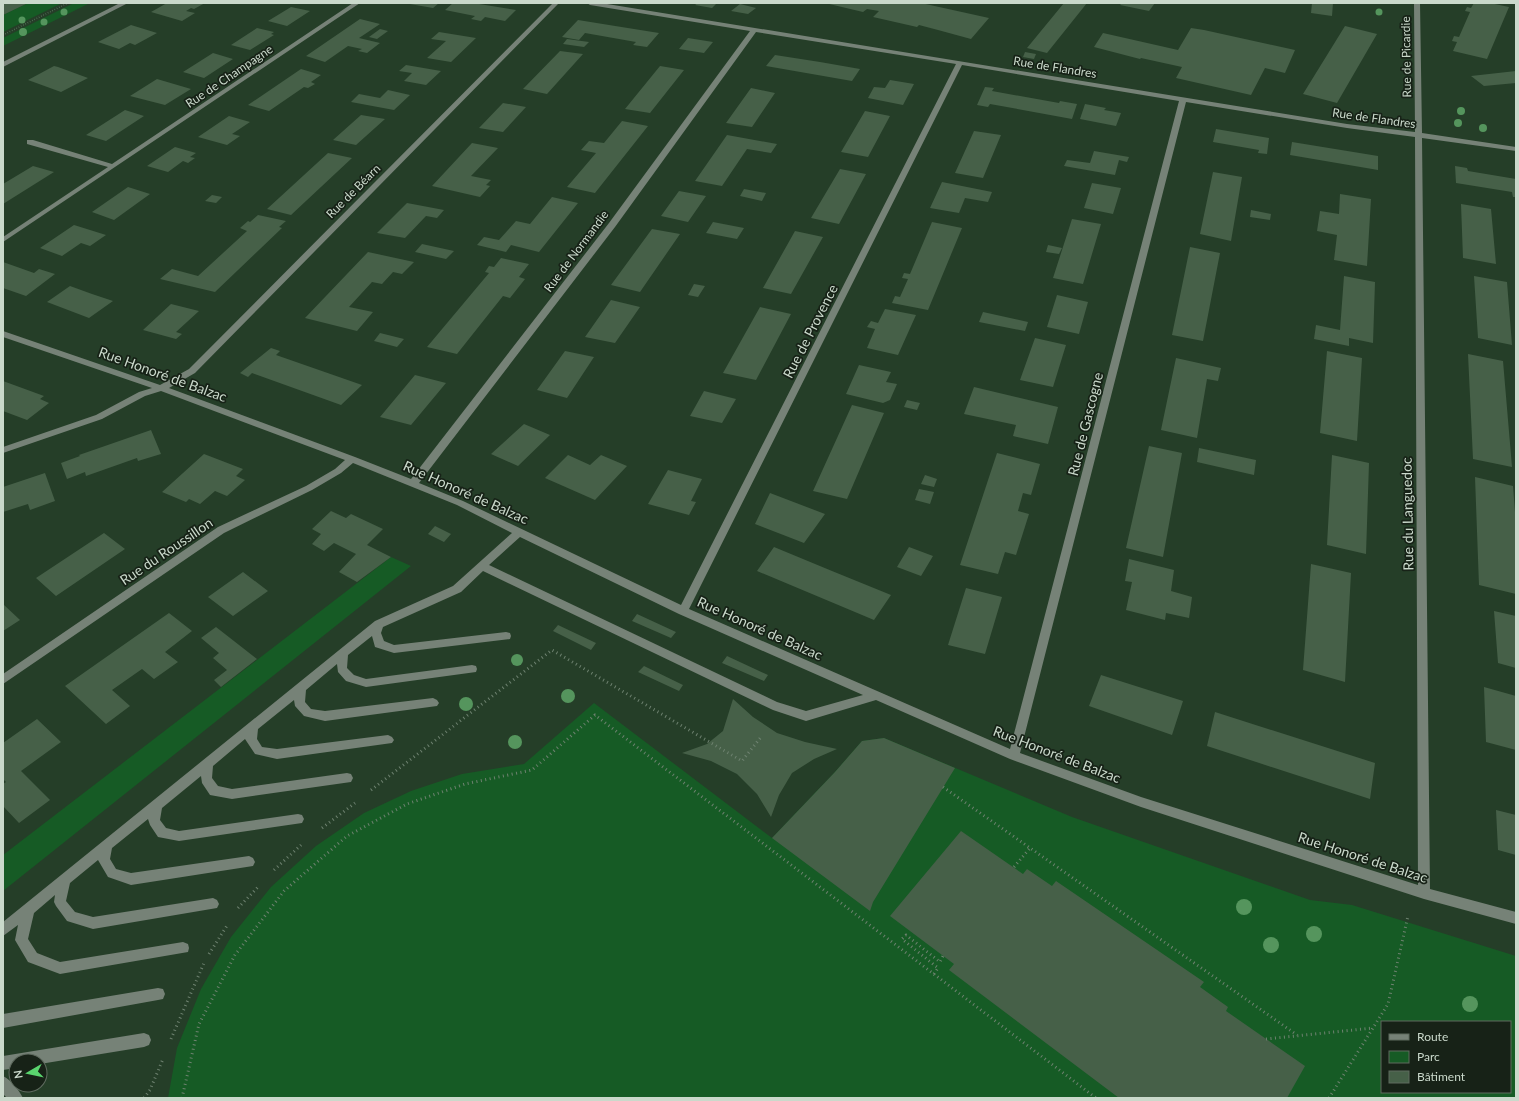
<svg xmlns="http://www.w3.org/2000/svg" width="1519" height="1101" font-family="Lato,sans-serif">
<rect width="100%" height="100%" fill="#253e28"/>
<path fill="#165b25" fill-rule="evenodd" d="M28,3L34,4L37,3H62L3,32V15Z
M74,3H90L3,46V38Z
M391,557L411,566L3,891V855Z
M594,703L772,838L835,772L862,741L884,738L1072,817L1310,900L1352,905L1516,956V1098H168L177,1048L201,989L231,937L271,887L316,846L364,813L411,791L462,774L524,764ZM1382,1022H1510V1092H1382Z"/>
<path fill="#466048" d="M3,3H28L3,15Z
M167,3H205L194,9L191,8L186,11L195,13L182,21L151,12Z
M404,3H439L433,8Z
M453,3H473L516,10L505,21L485,17L481,21L471,19L475,16L445,10Z
M698,3H717L712,8L695,5Z
M825,3H921L989,18L971,39L938,30L919,25L917,27L873,17L879,11L867,9L863,12Z
M1064,3H1087L1047,53L1027,48Z
M1122,3H1155L1149,11L1120,5Z
M1312,3H1333L1332,16L1311,13Z
M1474,3H1490L1509,7L1487,59L1453,51L1457,42L1452,41L1454,36L1459,37L1470,12L1465,11L1467,7L1471,8Z
M740,4L756,8L748,14L731,11Z
M291,7L310,11L287,26L268,21Z
M360,19L380,24L359,38L380,43L367,53L358,51L362,49L348,46L325,62L306,56Z
M578,20L609,25L659,33L647,47L633,45L636,42L585,33L579,40L562,37Z
M131,25L157,33L135,45L130,43L119,49L98,42Z
M1345,26L1377,34L1337,103L1303,94Z
M257,28L274,32L271,34L274,35L250,50L231,45Z
M1191,28L1204,30L1295,50L1285,73L1265,68L1251,95L1176,78L1182,67L1141,58L1140,59L1094,47L1103,33L1178,50Z
M380,29L388,31L377,39L369,37Z
M439,32L476,38L451,62L427,58L446,41L431,39Z
M688,38L713,42L704,53L679,49Z
M567,39L589,42L584,47L563,44Z
M560,51L583,54L547,94L523,89Z
M1025,52L1036,54L1034,59L1023,57Z
M213,53L233,59L204,78L183,72Z
M775,55L820,62L860,69L852,81L766,66Z
M406,65L441,71L426,85L404,81L412,73L399,71Z
M54,66L58,67L88,78L61,92L28,80Z
M660,66L684,70L650,113L625,109Z
M301,69L321,75L311,82L315,84L308,88L304,87L269,111L248,105Z
M1516,71V83L1484,86L1471,76Z
M157,79L191,89L165,105L130,96Z
M890,80L914,84L903,105L868,98L874,87L885,88Z
M985,87L994,88L992,91L1059,103L1060,101L1077,104L1072,119L990,104L988,107L977,105Z
M751,88L775,93L752,127L726,123Z
M388,90L410,95L394,110L351,102L359,94L380,98Z
M503,103L526,107L503,132L479,128Z
M1085,104L1106,108L1104,110L1121,113L1116,126L1080,119Z
M125,110L144,116L106,141L86,135Z
M865,111L890,116L868,157L841,152Z
M361,115L385,119L356,145L333,140Z
M229,116L250,122L232,134L240,136L227,145L198,137Z
M622,121L648,126L595,193L567,187L596,153L581,150L589,141L604,143Z
M1216,129L1269,138L1267,154L1258,153L1259,150L1213,142Z
M974,131L1001,135L983,178L955,173Z
M727,135L777,144L771,153L747,149L722,186L695,181Z
M1292,142L1378,156V170L1290,155Z
M472,143L498,148L471,176L491,180L486,185L490,186L480,197L432,186Z
M175,147L196,153L190,157L195,158L188,163L183,161L168,172L147,166Z
M1094,151L1129,157L1127,162L1119,160L1115,175L1064,166L1067,160L1090,163Z
M328,153L352,158L291,215L267,209Z
M33,166L54,172L3,204V184Z
M1455,166L1467,168L1468,171L1516,179V197H1513L1512,192L1456,183Z
M840,169L866,174L839,224L811,218Z
M1213,172L1242,177L1231,241L1200,234Z
M942,182L992,192L988,202L965,198L959,213L930,208Z
M1092,183L1121,188L1113,214L1084,208Z
M128,187L150,194L114,220L92,212Z
M744,189L766,193L762,201L740,196Z
M679,191L706,196L688,222L661,216Z
M1340,194L1371,199L1367,266L1334,260L1337,235L1317,231L1320,211L1339,214Z
M212,195L222,197L216,203L205,201Z
M552,197L578,203L539,252L511,245L506,252L477,245L484,237L499,240L516,221L530,224Z
M407,203L444,210L437,218L426,216L405,238L377,233Z
M1461,204L1491,209L1496,264L1463,258Z
M1251,210L1271,214L1270,220L1250,217Z
M258,215L286,221L279,227L282,228L215,292L160,279L172,269L198,276L247,231L240,228L248,221L250,222Z
M1072,219L1101,224L1083,284L1053,278Z
M713,222L744,228L737,239L706,233Z
M932,222L962,228L928,310L892,303L895,296L900,297L908,279L902,278L904,273L910,274Z
M74,225L106,235L90,246L81,243L62,256L40,248Z
M652,229L680,234L640,292L611,285Z
M795,231L823,237L791,294L763,288Z
M422,244L454,251L446,259L415,252Z
M1048,245L1062,248L1059,254L1046,252Z
M1190,247L1220,253L1203,341L1172,335Z
M368,252L414,262L402,274L393,272L382,284L372,282L349,307L373,312L357,331L305,318Z
M501,258L529,264L519,277L525,279L510,298L503,296L457,354L427,347L489,273L485,272L489,266L494,267Z
M3,262L34,273L39,269L55,274L26,296L3,288Z
M1344,276L1375,282L1373,343L1349,338V346L1314,339L1316,325L1340,330Z
M1474,276L1507,282L1512,345L1478,338Z
M694,284L705,286L698,297L688,295Z
M70,286L92,294L113,301L89,318L47,302Z
M1057,295L1088,302L1079,334L1047,327Z
M611,300L640,307L615,343L585,337Z
M171,304L199,311L176,332L182,334L176,339L143,330Z
M760,307L791,314L756,380L723,373Z
M885,309L916,315L898,355L867,348L875,329L867,327L871,321L878,323Z
M983,312L1028,322L1025,331L979,322Z
M380,333L404,339L397,347L374,341Z
M1035,338L1066,345L1053,387L1020,380Z
M271,348L280,351L276,355L362,385L341,405L252,373L248,377L240,373Z
M565,351L594,357L567,398L537,390Z
M1327,351L1362,358L1357,441L1320,433Z
M1468,354L1503,361L1512,467L1473,459Z
M1176,358L1221,368L1218,381L1207,379L1197,438L1161,430Z
M859,365L891,372L886,382L897,384L890,400L883,403L846,394Z
M415,375L446,383L411,425L380,417Z
M3,381L44,396L40,399L49,403L27,420L3,411Z
M974,387L1058,407L1048,444L1013,436L1016,425L964,414Z
M704,391L736,399L722,423L690,416Z
M907,400L920,403L917,410L904,407Z
M852,405L884,413L847,499L813,491Z
M524,424L550,435L518,466L491,454Z
M151,430L161,454L138,461L137,458L86,476L85,472L67,479L61,463L80,456L79,455Z
M1149,446L1182,453L1163,557L1126,548Z
M1199,448L1256,460L1254,475L1197,462Z
M997,453L1040,464L1031,495L1023,493L1018,511L1029,514L1016,555L1005,552L998,574L960,565Z
M204,454L243,469L236,476L245,480L227,496L215,491L200,504L189,499L186,502L162,492Z
M568,455L590,465L601,455L627,466L595,500L545,478Z
M1332,455L1369,463L1366,554L1327,545Z
M668,470L702,479L691,501L696,502L689,515L648,504Z
M45,473L55,501L30,510L28,504L3,512V487Z
M925,475L937,479L934,487L921,484Z
M1475,477L1513,486L1516,525V594L1479,585Z
M919,489L934,492L930,504L915,500Z
M770,493L825,514L804,543L755,524Z
M331,511L346,518L351,514L383,529L367,545L391,557L357,582L339,572L356,554L334,543L324,551L312,544L321,534L312,529Z
M435,526L451,534L444,542L428,534Z
M104,533L125,549L56,596L36,578Z
M774,547L832,571L891,595L874,620L757,571Z
M909,547L933,556L921,576L897,567Z
M1129,559L1174,570L1171,591L1192,597L1189,618L1166,613L1165,620L1126,610L1132,582L1125,581Z
M1311,564L1351,573L1345,682L1303,670Z
M243,572L268,591L233,616L208,597Z
M966,588L1002,597L985,654L948,645Z
M3,604L20,620L3,631Z
M1494,611L1516,616V668L1498,663Z
M169,613L192,631L165,652L178,662L154,679L142,669L112,690L130,706L106,724L65,686Z
M637,614L676,632L671,638L632,621Z
M558,625L596,643L591,650L553,631Z
M216,627L257,659L221,687L214,680L227,670L213,658L219,653L201,638Z
M727,656L768,675L764,681L722,663Z
M644,666L683,685L679,691L638,672Z
M1101,675L1183,701L1172,735L1089,706Z
M1484,687L1516,696V750L1486,742Z
M733,699L753,717L777,733L805,742L837,749L814,759L792,773L779,795L771,817L757,794L737,774L711,761L682,753L707,744L723,731Z
M1215,712L1375,763L1370,799L1207,746Z
M37,719L61,742L21,771L50,800L19,823L3,806V784L6,782L3,779V743Z
M884,738L955,768L873,902L870,911L772,838L835,772L862,741Z
M1496,810L1516,815V855L1498,850Z
M961,831L1023,874L1027,869L1052,886L1056,881L1204,982L1200,987L1228,1007L1226,1011L1305,1066L1287,1098H1119L949,970L954,964L890,916Z"/>
<g fill="none" stroke-linecap="round" stroke-linejoin="round">
<path stroke="#6e8270" stroke-width="1.5" stroke-dasharray="0.5 2" stroke-linecap="butt" d="M3,35L68,3"/>
<path stroke="#6e8270" stroke-width="3" stroke-dasharray="1 3.5" stroke-linecap="butt" d="M943,787L1297,1035
M371,790L552,650L742,761L761,737
M322,828L355,803
M1014,867L1030,848
M274,870L301,845
M238,908L258,887
M209,954L228,924
M934,974L938,968L902,939L906,935L940,962L943,956
M171,1039L204,963
M1266,1039L1373,1028
M144,1098L150,1090L163,1059
M182,1098L199,1024L235,955L284,891L347,836L407,804L465,784L532,770L595,715L1096,1098
M1329,1098L1388,1004L1408,916"/>
<path fill="#768277" fill-rule="evenodd" d="M120,3H128L3,67V62Z
M353,3H360L3,242V237L108,167L27,144V140H33L112,164Z
M553,3H559L195,373L169,388L355,457L411,479L609,223L750,31L590,5L587,3H601L1347,124L1415,132L1414,3H1420L1422,133L1516,147V151L1422,138L1430,889L1516,912V924L1424,899L1141,807L1010,759L876,700L806,721L773,710L483,571L461,592L383,627L381,633L384,641L394,645L506,632L510,633L511,636L510,639L394,653L375,647L372,636L348,655L347,668L354,675L366,679L472,665L476,666L477,669L476,672L366,687L346,681L338,672L337,664L306,690L305,702L311,709L325,711L433,698L437,700L439,703L437,706L325,721L304,716L295,706L294,700L258,729L257,739L262,747L277,749L388,735L392,737L394,740L392,743L277,759L255,754L245,739L213,766L212,778L218,786L232,789L347,773L351,774L353,778L351,782L232,799L210,795L202,783L201,776L162,808L160,820L166,828L179,831L298,814L302,815L304,819L302,823L179,841L158,837L150,825L148,819L112,848L110,859L116,869L131,873L249,856L253,858L255,862L253,866L131,885L108,877L98,860L70,883L66,901L75,912L93,917L213,898L217,900L219,904L217,908L93,929L67,921L56,906L54,902L55,895L34,913L28,939L37,953L60,962L183,942L188,944L189,948L188,952L60,974L28,962L15,940L18,925L3,936V922L375,621L453,586L512,533L457,505L353,463L341,473L312,490L224,533L3,684V674L218,527L306,486L335,469L345,460L161,391L145,396L102,419L3,453V447L96,415L139,392L152,388L3,337V331L160,385L189,369ZM756,32L956,64L681,605L463,501L419,483L615,227ZM962,65L1179,101L1010,749L689,609ZM1186,102L1347,128L1415,137L1418,885L1141,797L1020,753ZM520,537L679,614L863,695L806,711L777,702L489,565Z
M158,988L163,989L165,994L163,999L158,1000L3,1028V1014Z
M144,1033L149,1035L151,1040L149,1045L144,1047L40,1064V1061H16V1068L3,1070V1056Z
M3,1076C11,1080 19,1090 23,1098H7L3,1094Z"/>
</g>
<g fill="#55955d">
<circle cx="64" cy="12" r="3.5"/>
<circle cx="1379" cy="12" r="3.5"/>
<circle cx="22" cy="20" r="3.5"/>
<circle cx="44" cy="22" r="3.5"/>
<circle cx="23" cy="32" r="4"/>
<circle cx="1461" cy="111" r="4"/>
<circle cx="1458" cy="123" r="4"/>
<circle cx="1483" cy="128" r="4"/>
<circle cx="517" cy="660" r="6"/>
<circle cx="568" cy="696" r="7"/>
<circle cx="466" cy="704" r="7"/>
<circle cx="515" cy="742" r="7"/>
<circle cx="1244" cy="907" r="8"/>
<circle cx="1314" cy="934" r="8"/>
<circle cx="1271" cy="945" r="8"/>
<circle cx="1470" cy="1004" r="8"/>
</g>
<g text-anchor="middle" dominant-baseline="central" stroke-width="3.5" stroke-linejoin="round" paint-order="stroke">
<g font-size="12" fill="#cad9cb" stroke="#172217">
<text transform="translate(1406 57) rotate(-91)">Rue de Picardie</text>
<text transform="translate(1055 67) rotate(9)">Rue de Flandres</text>
<text transform="translate(229 76) rotate(-34)">Rue de Champagne</text>
<text transform="translate(1374 118) rotate(8)">Rue de Flandres</text>
<text transform="translate(353 191) rotate(-45)">Rue de Béarn</text>
<text transform="translate(576 251) rotate(-53)">Rue de Normandie</text>
</g>
<g font-size="14" fill="#cad9cb" stroke="#172217">
<text transform="translate(810 331) rotate(-63)">Rue de Provence</text>
<text transform="translate(163 374) rotate(20)">Rue Honoré de Balzac</text>
<text transform="translate(1085 424) rotate(-76)">Rue de Gascogne</text>
<text transform="translate(466 492) rotate(24)">Rue Honoré de Balzac</text>
<text transform="translate(1407 514) rotate(-91)">Rue du Languedoc</text>
<text transform="translate(166 551) rotate(-34)">Rue du Roussillon</text>
<text transform="translate(760 628) rotate(24)">Rue Honoré de Balzac</text>
<text transform="translate(1057 754) rotate(21)">Rue Honoré de Balzac</text>
<text transform="translate(1363 857) rotate(18)">Rue Honoré de Balzac</text>
</g>
</g>
<rect width="1519" height="1101" fill="none" stroke="#cad9cb" stroke-width="8"/>
<rect x="1381" y="1021" width="130" height="72" fill="#172217" stroke="#5f6b5f"/>
<rect x="1389" y="1034" width="20" height="6" fill="#768277" stroke="#5f6b5f"/>
<text x="1417" y="1041" font-size="12" fill="#cad9cb">Route</text>
<rect x="1389" y="1051" width="20" height="12" fill="#165b25" stroke="#5f6b5f"/>
<text x="1417" y="1061" font-size="12" fill="#cad9cb">Parc</text>
<rect x="1389" y="1071" width="20" height="12" fill="#466048" stroke="#5f6b5f"/>
<text x="1417" y="1081" font-size="12" fill="#cad9cb">Bâtiment</text>
<g transform="translate(28 1073) rotate(261)"><circle r="19" fill="#172217" stroke="#5f6b5f"/>
<path d="M0-3L7 15L0 10L-7 15Z" fill="#5ad56e"/>
<text y="-6" font-size="11" font-weight="bold" text-anchor="middle" fill="#cad9cb">N</text>
</g>
</svg>
